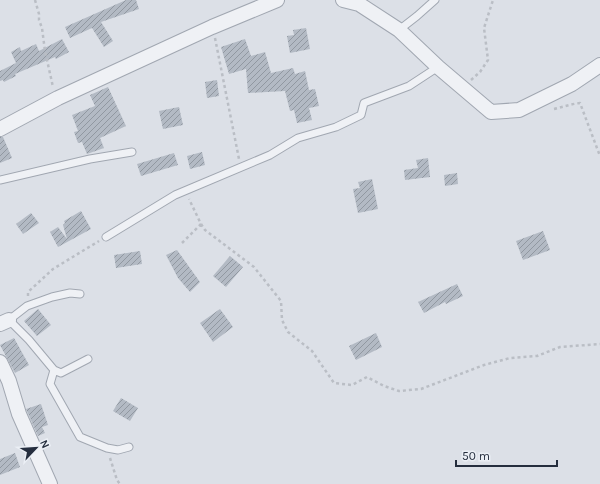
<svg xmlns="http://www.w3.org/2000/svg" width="600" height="484" font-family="Karla,sans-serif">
<defs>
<pattern id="building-hatch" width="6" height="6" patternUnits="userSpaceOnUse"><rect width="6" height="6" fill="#b3bac4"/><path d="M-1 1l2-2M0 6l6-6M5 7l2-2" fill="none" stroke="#9198a1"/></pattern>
</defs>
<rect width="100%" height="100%" fill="#dce0e7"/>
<path fill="url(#building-hatch)" d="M126,0H136L139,9L101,22L113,41L104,47L92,28L70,38L65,27Z
M306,28L310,49L290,53L287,36L294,35L293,30Z
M62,39L69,52L56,59L55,57L15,74L16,76L4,82L3,80L0,81V71L16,63L11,52L20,47L21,51L36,44L39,51Z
M245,39L251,56L265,52L271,73L293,68L295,74L305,71L309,90L315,89L319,106L309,108L312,120L297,123L294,110L290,111L285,91L248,93L246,69L229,74L221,47Z
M217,80L219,96L207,98L205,82Z
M108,87L126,126L100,138L104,148L87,154L82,142L78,143L74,132L78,131L72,115L95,106L90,95Z
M179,107L183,125L163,129L159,111Z
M0,137H3L12,158L0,163Z
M202,152L205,165L190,169L187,156Z
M174,153L178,165L141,176L137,164Z
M428,158L430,177L405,180L404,170L418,168L416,160Z
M457,173L458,184L445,186L444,175Z
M372,179L378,209L358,213L353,189L360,188L358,182Z
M81,211L91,229L58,247L50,232L58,227L67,239L63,225L65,223L64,221Z
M31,213L39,223L23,234L16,224Z
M543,231L550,250L523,260L516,241Z
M177,250L200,282L190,292L178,278L166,255Z
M140,251L142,264L116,268L114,255Z
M230,256L243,267L226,287L213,276Z
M457,284L463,296L446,304L445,302L424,313L418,302Z
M38,309L51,325L37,336L24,321Z
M220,309L233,327L213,342L200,323Z
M376,333L382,347L356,360L349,346Z
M14,338L29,365L15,373L0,345Z
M121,398L138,408L130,421L113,411Z
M41,404L48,425L42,427L45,433L38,436L26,409Z
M15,453L20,467L0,475V459Z"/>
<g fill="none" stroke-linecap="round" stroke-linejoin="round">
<g stroke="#a1a7b1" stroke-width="9">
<path id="lane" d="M399,30L417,16L435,0
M0,180L90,159L132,152
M106,237L175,195L270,155L298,138L336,127L361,115L364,103L409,86L438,67
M80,294L70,293L52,297L27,306L9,320L29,340L54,370L50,384L80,437L107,448L118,450L129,447
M54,370L61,373L88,359"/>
</g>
<g stroke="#a1a7b1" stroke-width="16">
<path id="street" d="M343,0L359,4L399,30L438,67L491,112L519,110L572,84L600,65
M0,129L58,98L212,27L277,0
M0,324L9,320
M0,362L9,381L19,414L50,484"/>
</g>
<path stroke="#babec5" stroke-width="2.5" stroke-dasharray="3 3" stroke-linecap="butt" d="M35,0L39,14V20L42,28L45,51L53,87
M215,38L239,159
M471,80L480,72L488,60L484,28L493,0
M554,109C563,107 571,104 580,103L600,156
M201,224L205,230L254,267L281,301L282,320L288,332L312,351L334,383L352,385L367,377L384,386L399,391L421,389L484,365L510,358L537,356L560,347L600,344
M182,243L201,224L189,199
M28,296V292L53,269L99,241
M110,458L117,480L120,484"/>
<use href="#lane" stroke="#eff1f5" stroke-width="7"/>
<use href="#street" stroke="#eff1f5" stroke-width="14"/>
</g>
<g transform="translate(36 448) rotate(65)" stroke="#ebeff5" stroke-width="3" paint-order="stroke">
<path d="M0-3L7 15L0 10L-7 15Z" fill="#252e3e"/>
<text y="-6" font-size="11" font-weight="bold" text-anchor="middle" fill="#252e3e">N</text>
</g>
<path d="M456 460v6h101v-6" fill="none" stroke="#252e3e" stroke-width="2"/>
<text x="462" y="460" font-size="12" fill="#252e3e" stroke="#ebeff5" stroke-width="3" paint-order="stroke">50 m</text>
</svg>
